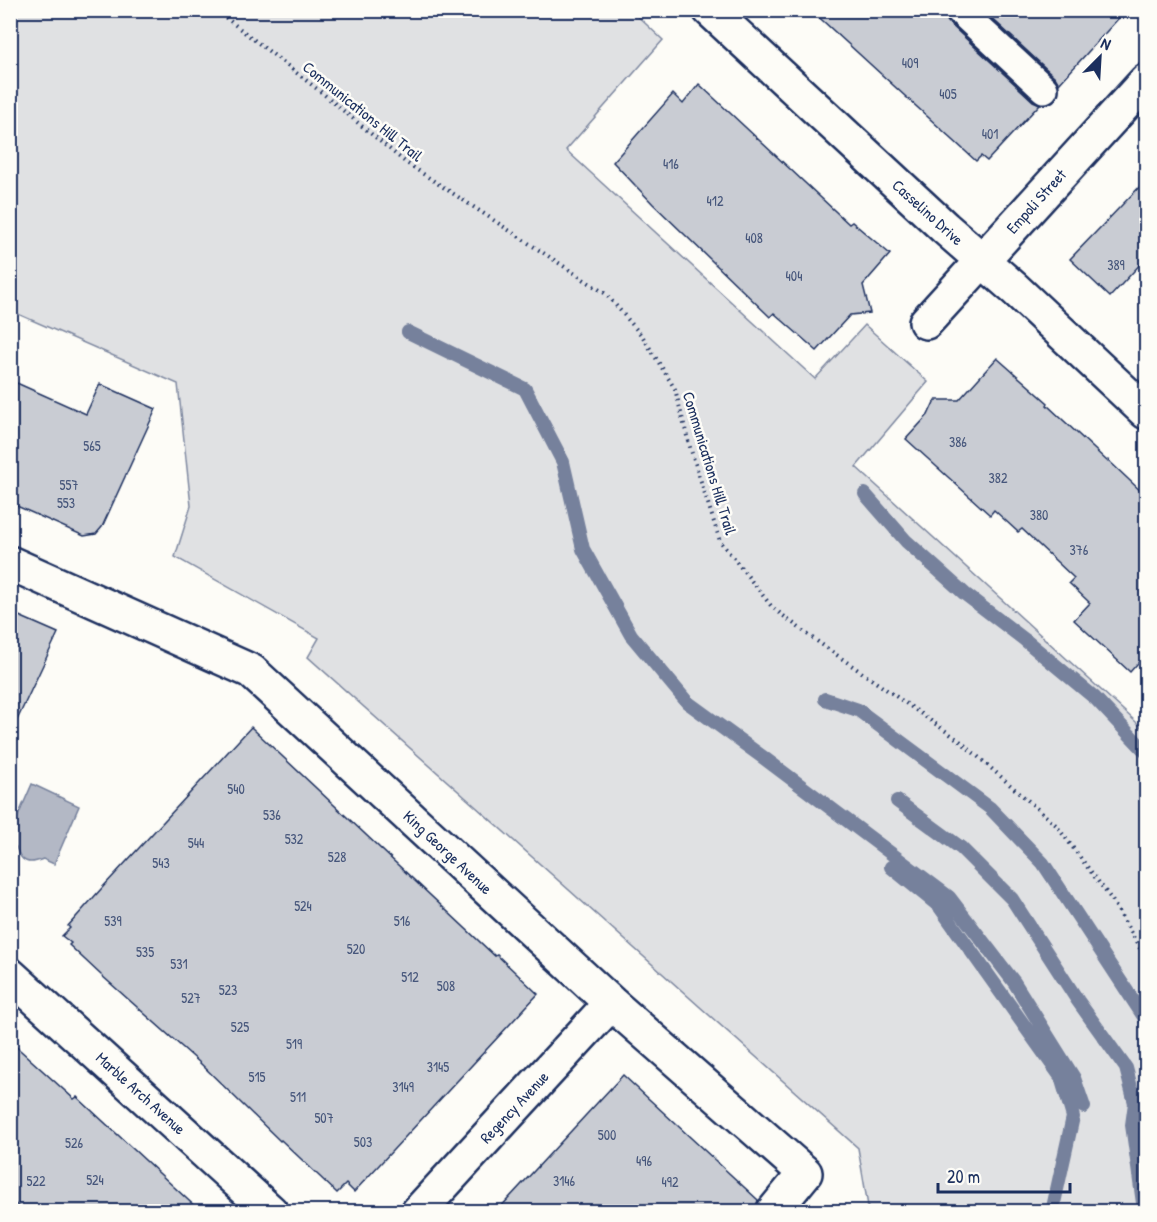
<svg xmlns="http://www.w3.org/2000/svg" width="1157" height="1222" font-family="'Patrick Hand',sans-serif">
<rect width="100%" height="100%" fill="#fdfcf7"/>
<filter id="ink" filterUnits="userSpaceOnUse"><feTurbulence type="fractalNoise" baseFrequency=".0167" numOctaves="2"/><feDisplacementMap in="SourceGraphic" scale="12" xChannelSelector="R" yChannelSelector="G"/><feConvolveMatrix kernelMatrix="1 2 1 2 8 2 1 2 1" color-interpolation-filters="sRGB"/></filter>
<g filter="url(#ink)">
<path fill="#e0e1e3" stroke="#7e88a0" stroke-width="1.5" d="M11,10H631L663,40L566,150L815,379L865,325L928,382L856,467L1146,731V1211H863L868,1206L858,1148L308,657L319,638L175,557L191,506L178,384L11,311Z"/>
<path fill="#b3b8c5" stroke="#76819c" stroke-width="1.5" d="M32,784L79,806L54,864L43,859C29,865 21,863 16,847L11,845V832Z"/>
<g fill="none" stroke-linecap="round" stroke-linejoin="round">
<path stroke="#76819c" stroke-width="14" d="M408,332L525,389L563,462L583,549L631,635L687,702L764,758L949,897L1014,982L1074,1078L1084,1107
M865,494L906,541L965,594L1025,640L1095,698L1146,752
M825,699L858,710L990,808L1043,863L1146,1020
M897,801L961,848L1012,899L1078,1001L1126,1068L1135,1103L1132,1125
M891,867L939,906L1061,1077L1073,1117L1052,1212
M1143,1203L1132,1125L1146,1097"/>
</g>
<path fill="#c9ccd3" stroke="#1b2f5e" stroke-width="1.5" d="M811,10H944V15L948,22L1033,101L1040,104L987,161L981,156L976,161Z
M983,10H1126L1059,84L1055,77Z
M699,84L849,224L852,222L890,254L863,285L870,313L850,315L817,351L774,313L770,317L653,204L613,162L673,94L683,104Z
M1146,180V258L1110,297L1070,259Z
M997,358L1048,403L1047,405L1107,461L1108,460L1146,496V654L1130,672L1074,620L1090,603L1069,583L1074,578L1022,529L1018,532L994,510L990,515L906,439L928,415L935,400H959Z
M10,380L86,414L100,384L156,409L102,527L96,534L84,536L10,503Z
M10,612L58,633L10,735Z
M251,727L495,956L497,955L538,994L354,1192L346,1184L337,1193L281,1140L280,1141L200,1063L101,975L69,945L71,943L62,936L70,928L68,926L102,888Z
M10,1041L74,1099L77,1097L201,1212H24L10,1199Z
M623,1075L758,1200L755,1212H496Z"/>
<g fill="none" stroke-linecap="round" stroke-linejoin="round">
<g stroke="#1b2f5e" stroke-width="32">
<path id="lane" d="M959,10L1044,89"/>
</g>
<g stroke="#1b2f5e" stroke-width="38">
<path id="street" d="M710,10L945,228L1015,289L1146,412
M926,322L1146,81
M10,563L251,671L611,1003L805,1173L773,1212
M10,975L271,1212
M418,1212L611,1003"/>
</g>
<path stroke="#1b2f5e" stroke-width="4" stroke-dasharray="1.5 4.5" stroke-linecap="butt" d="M216,10L321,92L405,162L606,294L643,337L675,389L689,444L720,541L772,607L811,637L960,741L1056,825L1112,900L1146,959"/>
<use href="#lane" stroke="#fdfcf7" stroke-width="27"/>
<use href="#street" stroke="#fdfcf7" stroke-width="33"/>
</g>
</g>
<g text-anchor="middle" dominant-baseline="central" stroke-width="5" stroke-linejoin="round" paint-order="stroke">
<g font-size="14" fill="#46567b">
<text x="910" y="62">409</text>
<text x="948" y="93">405</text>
<text x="990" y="133">401</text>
<text x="671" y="163">416</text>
<text x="715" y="200">412</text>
<text x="754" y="237">408</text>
<text x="1116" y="264">389</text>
<text x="794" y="275">404</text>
<text x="958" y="441">386</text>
<text x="92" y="445">565</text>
<text x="998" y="477">382</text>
<text x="69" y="484">557</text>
<text x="66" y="502">553</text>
<text x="1039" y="514">380</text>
<text x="1079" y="549">376</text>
<text x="236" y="788">540</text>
<text x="272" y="814">536</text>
<text x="294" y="838">532</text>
<text x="196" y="842">544</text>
<text x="337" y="856">528</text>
<text x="161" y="862">543</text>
<text x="303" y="905">524</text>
<text x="113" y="920">539</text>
<text x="402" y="920">516</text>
<text x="356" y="948">520</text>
<text x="145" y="951">535</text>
<text x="179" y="963">531</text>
<text x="410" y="976">512</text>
<text x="446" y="985">508</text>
<text x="228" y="989">523</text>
<text x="191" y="997">527</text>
<text x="240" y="1026">525</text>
<text x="294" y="1043">519</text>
<text x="438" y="1066">3145</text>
<text x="257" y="1076">515</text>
<text x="403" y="1086">3149</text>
<text x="298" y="1096">511</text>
<text x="324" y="1117">507</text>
<text x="607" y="1134">500</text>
<text x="363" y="1141">503</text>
<text x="74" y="1142">526</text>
<text x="644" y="1160">496</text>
<text x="95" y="1179">524</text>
<text x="36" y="1180">522</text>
<text x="564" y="1180">3146</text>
<text x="670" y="1181">492</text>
</g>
<g font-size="16" fill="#1b2f5e" stroke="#fdfcf7">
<text transform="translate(363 111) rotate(39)">Communications Hill Trail</text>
<text transform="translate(1036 201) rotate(-48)">Empoli Street</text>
<text transform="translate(928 212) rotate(42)">Casselino Drive</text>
<text transform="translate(710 463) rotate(73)">Communications Hill Trail</text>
<text transform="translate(448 852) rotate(43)">King George Avenue</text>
<text transform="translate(141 1093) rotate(42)">Marble Arch Avenue</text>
<text transform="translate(514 1107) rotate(-47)">Regency Avenue</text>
</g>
</g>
<rect width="1157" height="1222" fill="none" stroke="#fdfcf7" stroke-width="36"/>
<rect x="18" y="18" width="1121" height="1186" fill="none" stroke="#1b2f5e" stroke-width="2" filter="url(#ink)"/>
<g transform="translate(1100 57) rotate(24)" stroke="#fdfcf7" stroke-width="4.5" paint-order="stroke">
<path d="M0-4.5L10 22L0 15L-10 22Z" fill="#1b2f5e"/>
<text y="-9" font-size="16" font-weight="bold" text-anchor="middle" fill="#1b2f5e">N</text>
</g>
<path d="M938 1183v9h132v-9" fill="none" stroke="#1b2f5e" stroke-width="3"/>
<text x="947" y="1183" font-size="18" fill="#1b2f5e" stroke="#fdfcf7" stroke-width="4.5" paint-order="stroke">20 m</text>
</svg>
